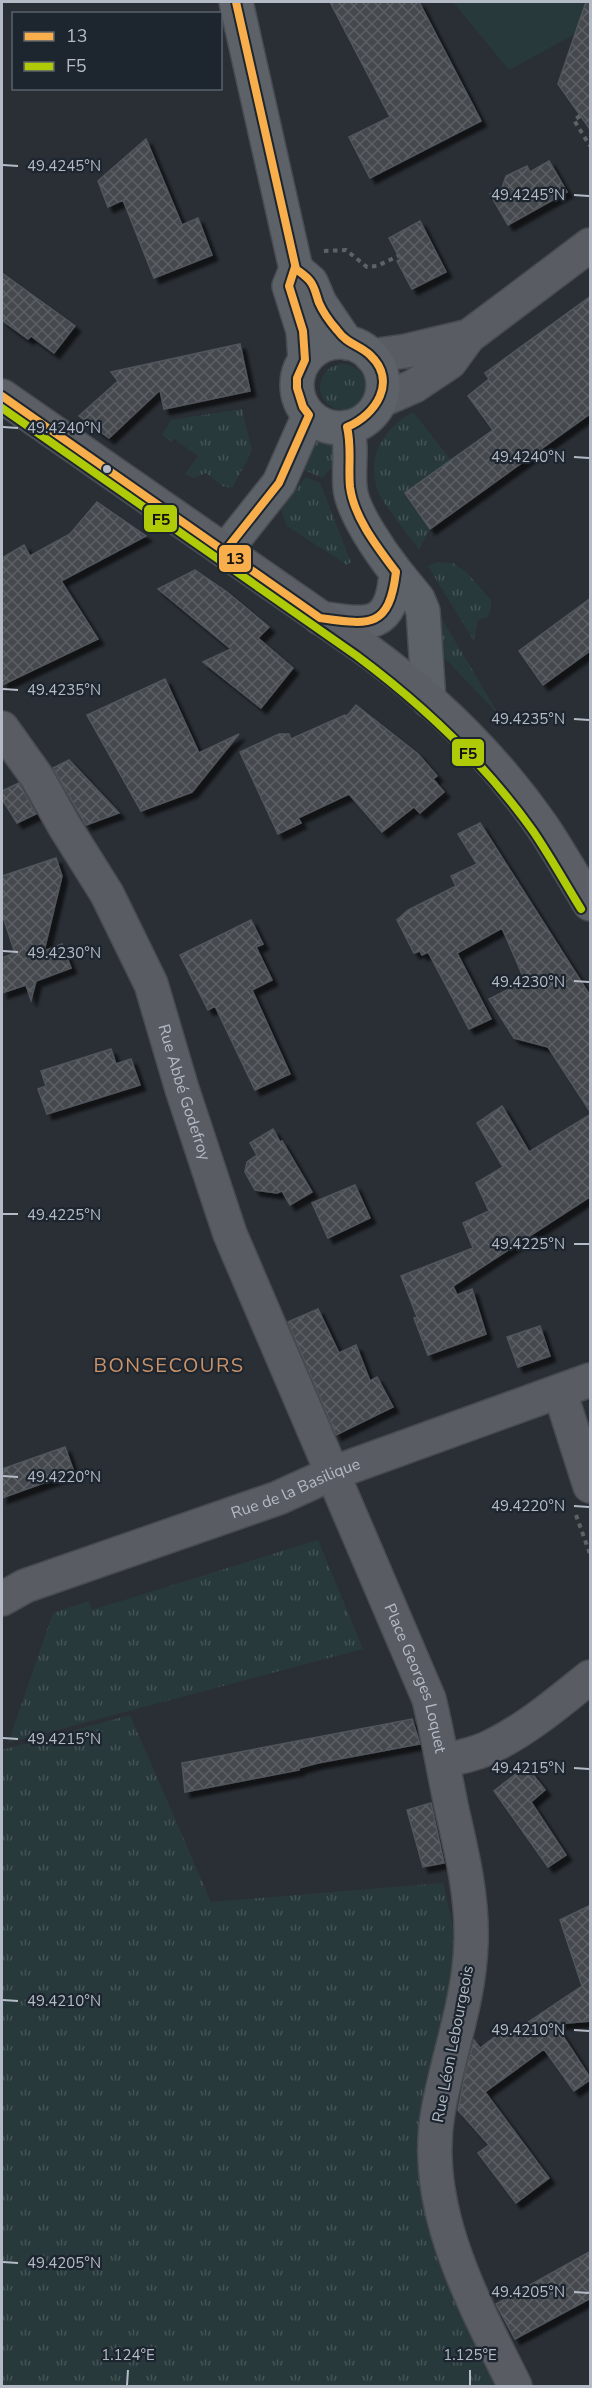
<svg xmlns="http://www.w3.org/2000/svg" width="592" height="2388" font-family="'Nunito Sans',sans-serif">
<defs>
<pattern id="grass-tufts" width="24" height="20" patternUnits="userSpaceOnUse" patternTransform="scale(1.5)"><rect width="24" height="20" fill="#28393b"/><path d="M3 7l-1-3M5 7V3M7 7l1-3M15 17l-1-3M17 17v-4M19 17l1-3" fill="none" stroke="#455456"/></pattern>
<pattern id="building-cross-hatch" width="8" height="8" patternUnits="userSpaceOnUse" patternTransform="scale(1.5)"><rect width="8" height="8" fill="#44484d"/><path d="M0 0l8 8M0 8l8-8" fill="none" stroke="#5d6065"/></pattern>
<filter id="shadow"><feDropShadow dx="5.5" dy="5.5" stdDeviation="1.5" flood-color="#0009"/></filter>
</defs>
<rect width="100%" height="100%" fill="#2a2f35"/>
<path fill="url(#grass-tufts)" d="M320 387a23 23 0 1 1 46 0a23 23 0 1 1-46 0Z
M242,409L252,451L232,488L222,486L206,473L194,478L185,474L198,456L174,439L172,442L162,435L171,420Z
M413,412L451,460L405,493L430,529L419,550C410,537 380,500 377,489C367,454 384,429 413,412Z
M313,436L334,442L332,467L322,478L304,470Z
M305,477L320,483L351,562L347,565L287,526L281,510Z
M437,562L453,563L466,572L491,600V609L487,617L478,620L474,641L428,566Z
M439,614L499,715L439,652Z
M318,1540L363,1649L8,1743L53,1613L89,1601L92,1610Z
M130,1715L211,1902L443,1883L460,1956L435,2071L420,2176L460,2296L500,2386H2V1750Z"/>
<path fill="#28393b" d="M453,2H590V26L509,70Z"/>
<path fill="url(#building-cross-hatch)" stroke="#51565d" stroke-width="1.5" filter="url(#shadow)" d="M330,2H419L481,121L370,178L349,137L390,117Z
M586,2H591V131L558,84Z
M146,139L182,225L198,218L212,255L154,278L123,200L108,207L98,181Z
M549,161L567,192L508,225L490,194L502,188L506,176L527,166L530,172Z
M420,221L446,272L412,289L397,261L400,259L389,238Z
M2,273L75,326L54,353L31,336L28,339L2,320Z
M591,296V413L430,529L405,493L493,430L468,396L489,379L485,373Z
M240,344L250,391L164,409L160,390L109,438L79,416L118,381L111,372Z
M97,502L146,536L61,581L98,639L2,685V558L24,545L30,556L70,534Z
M195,570L227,592L269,627L258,638L293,668L261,708L203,662L231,649L158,589Z
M591,598V650L543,685L519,651Z
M165,679L199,753L239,734L192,792L141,811L87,715Z
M356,705L418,754L437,776L433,779L444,792L420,813L414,807L382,832L349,794L298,818L301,823L278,834L240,752L279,734H289L291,739L345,715L346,717Z
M69,760L119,813L86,825L53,768Z
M19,783L36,814L17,823L2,799V791Z
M480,823L591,997V1113L548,1047L514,1038L489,999L525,981L502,928L457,953L491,1019L469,1029L428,952L422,955L420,951L414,953L397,920L408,910L456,886L451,876L477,864L458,834Z
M56,858L62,876L44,951L62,944L71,968L36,981L31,1000L26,985L2,993V958L15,953L2,914V876Z
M251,920L263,944L256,947L272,980L252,990L290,1074L255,1090L215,1006L208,1010L180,955Z
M111,1049L116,1064L131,1059L140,1085L47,1114L38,1089L46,1086L41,1071Z
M502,1106L529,1152L591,1114V1196L453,1286L457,1295L472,1289L486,1334L428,1355L414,1318L417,1317L401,1276L473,1248L463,1223L489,1211L476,1183L503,1167L477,1123Z
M273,1129L280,1142L282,1141L312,1192L290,1205L282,1191L277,1193L255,1190L245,1172L247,1162L257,1155L250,1143Z
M355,1185L370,1218L328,1238L312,1203Z
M318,1309L339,1353L356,1345L370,1381L377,1377L393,1407L336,1435L288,1322Z
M540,1326L550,1356L518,1367L507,1337Z
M65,1447L74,1472L2,1498V1469Z
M412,1719L420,1744L318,1763L299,1768V1770L185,1792L182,1763Z
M526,1766L545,1790L531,1802L566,1855L548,1867L494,1791Z
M431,1803L444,1863L423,1867L407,1810Z
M591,1905V2021L555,2024L591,2079L574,2091L544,2049L485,2092L549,2178L516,2203L478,2153L489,2145L458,2110L465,2074L474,2040L480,2048L503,2031L508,2038L524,2027H521L582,1986L560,1920Z
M591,2251V2298L515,2339L496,2304Z"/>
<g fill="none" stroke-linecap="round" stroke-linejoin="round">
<g stroke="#484b50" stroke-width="36">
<g id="street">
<path d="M371,356L406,351L469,336"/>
<path d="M380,401L414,386L450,362L469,336L590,245"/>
<path id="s1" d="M2,728L37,777L65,827L107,894L151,984L182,1089L230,1234L429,1699C438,1736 444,1772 452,1810C462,1853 473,1899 471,1944C469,2002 448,2055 438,2112C421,2208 474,2303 515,2386"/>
<path d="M560,1392L590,1486"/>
<path id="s2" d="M2,1599L25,1586L278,1498L333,1473L590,1380"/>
<path d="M443,1761C461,1757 480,1753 496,1744C531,1726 560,1701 590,1677"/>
</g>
</g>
<g stroke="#484b50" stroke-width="36">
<path id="secondary" d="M236,2L296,269L289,286L303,331L305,360
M296,269L311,282L320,303L347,343
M297 385a43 43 0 1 1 86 0a43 43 0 1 1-86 0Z
M225,551L279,483L309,415
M396,572L418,599L423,611L429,701
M320,618C367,625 392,631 396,572C381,553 351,510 350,487C348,466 353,447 347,427"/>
</g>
<g stroke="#474b52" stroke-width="36">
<path id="primary" d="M2,396L363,647C431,696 494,757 542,826C559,851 574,878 590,904"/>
</g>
<path stroke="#5d6267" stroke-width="4" stroke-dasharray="4.5 4.5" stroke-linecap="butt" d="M580,116L574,120L590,146
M324,251L346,250L367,267L377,266L398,256
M576,1515L590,1554"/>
<use href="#street" stroke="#595d63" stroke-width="33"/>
<use href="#secondary" stroke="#5d6168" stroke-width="33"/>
<use href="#primary" stroke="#5b5f65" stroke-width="33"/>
<g stroke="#1d252f" stroke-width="12">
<path id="bus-1" d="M2,396L320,618C370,625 389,629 396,572C378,548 354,518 350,487C348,467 352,447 347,427C376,415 398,381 370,355C358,344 348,345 337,330C330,322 323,312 319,303C316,295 315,287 310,281C306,276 301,273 296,269L236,2
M225,551L279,483L309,415L303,407L297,388V378L305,360L303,331L289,286L295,267"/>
</g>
<g stroke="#1d252f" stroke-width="12">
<path id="bus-2" d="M2,408L357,656C424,706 484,762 533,831C550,856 565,883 581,909"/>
</g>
<use href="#bus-1" stroke="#f8ae4b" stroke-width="8"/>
<use href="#bus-2" stroke="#afcb08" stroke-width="8"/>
</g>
<path fill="none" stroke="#b4bbc6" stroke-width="2" d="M3,165L18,166M574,195L589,196M3,427L18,428M574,457L589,458M3,689L18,690M574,719L589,720M3,951L18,952M574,981L589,982M3,1214H18M574,1244H589M3,1476L18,1477M574,1506L589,1507M3,1738L18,1739M574,1768L589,1769M3,2000L18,2001M574,2030L589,2031M3,2262L18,2263M574,2292L589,2293M127,2385L128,2370M470,2385V2370"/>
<circle fill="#b4bbc6" stroke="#1d252f" stroke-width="2" cx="107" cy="469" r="5"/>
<g text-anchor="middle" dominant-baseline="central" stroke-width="4.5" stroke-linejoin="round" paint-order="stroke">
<g font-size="16" fill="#b4bbc6" stroke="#1d252f">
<text stroke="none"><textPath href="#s1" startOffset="410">Rue Abbé Godefroy</textPath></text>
<text stroke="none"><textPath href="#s2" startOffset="314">Rue de la Basilique</textPath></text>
<text stroke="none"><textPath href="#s1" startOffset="1041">Place Georges Loquet</textPath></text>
<text transform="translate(453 2044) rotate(-79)">Rue Léon Lebourgeois</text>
</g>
<g font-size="20" letter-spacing="1.5" fill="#cc9369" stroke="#1d252f">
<text x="169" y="1365">BONSECOURS</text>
</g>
</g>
<g font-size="15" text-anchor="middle" fill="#b4bbc6" stroke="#1d252f" stroke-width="4.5" stroke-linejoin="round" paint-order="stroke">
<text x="64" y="171">49.4245°N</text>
<text x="528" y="200">49.4245°N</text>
<text x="64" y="433">49.4240°N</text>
<text x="528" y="462">49.4240°N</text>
<text x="64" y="695">49.4235°N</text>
<text x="528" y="724">49.4235°N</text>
<text x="64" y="958">49.4230°N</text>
<text x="528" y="987">49.4230°N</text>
<text x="64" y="1220">49.4225°N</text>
<text x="528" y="1249">49.4225°N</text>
<text x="64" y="1482">49.4220°N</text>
<text x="528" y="1511">49.4220°N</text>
<text x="64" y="1744">49.4215°N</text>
<text x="528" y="1773">49.4215°N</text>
<text x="64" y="2006">49.4210°N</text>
<text x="528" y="2035">49.4210°N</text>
<text x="64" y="2268">49.4205°N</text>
<text x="528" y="2297">49.4205°N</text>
<text x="128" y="2360">1.124°E</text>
<text x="470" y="2360">1.125°E</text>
</g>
<g stroke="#1d252f" stroke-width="2">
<rect x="143" y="504" width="35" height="29" rx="6" fill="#afcb08"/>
<rect x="218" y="544" width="34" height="29" rx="6" fill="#f8ae4b"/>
<rect x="451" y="738" width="34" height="29" rx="6" fill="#afcb08"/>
</g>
<g font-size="16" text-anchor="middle" font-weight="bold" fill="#111">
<text x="161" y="525">F5</text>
<text x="235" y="564">13</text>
<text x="468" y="759">F5</text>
</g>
<rect width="592" height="2388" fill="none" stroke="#b4bbc6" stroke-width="6"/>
<rect x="12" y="12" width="210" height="78" fill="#1d252f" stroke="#59616b" stroke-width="1.5"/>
<rect x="24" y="32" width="30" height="9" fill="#f8ae4b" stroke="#59616b" stroke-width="1.5"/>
<text x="66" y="42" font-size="18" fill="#b4bbc6">13</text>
<rect x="24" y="62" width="30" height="9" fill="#afcb08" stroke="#59616b" stroke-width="1.5"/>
<text x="66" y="72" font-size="18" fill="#b4bbc6">F5</text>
</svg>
